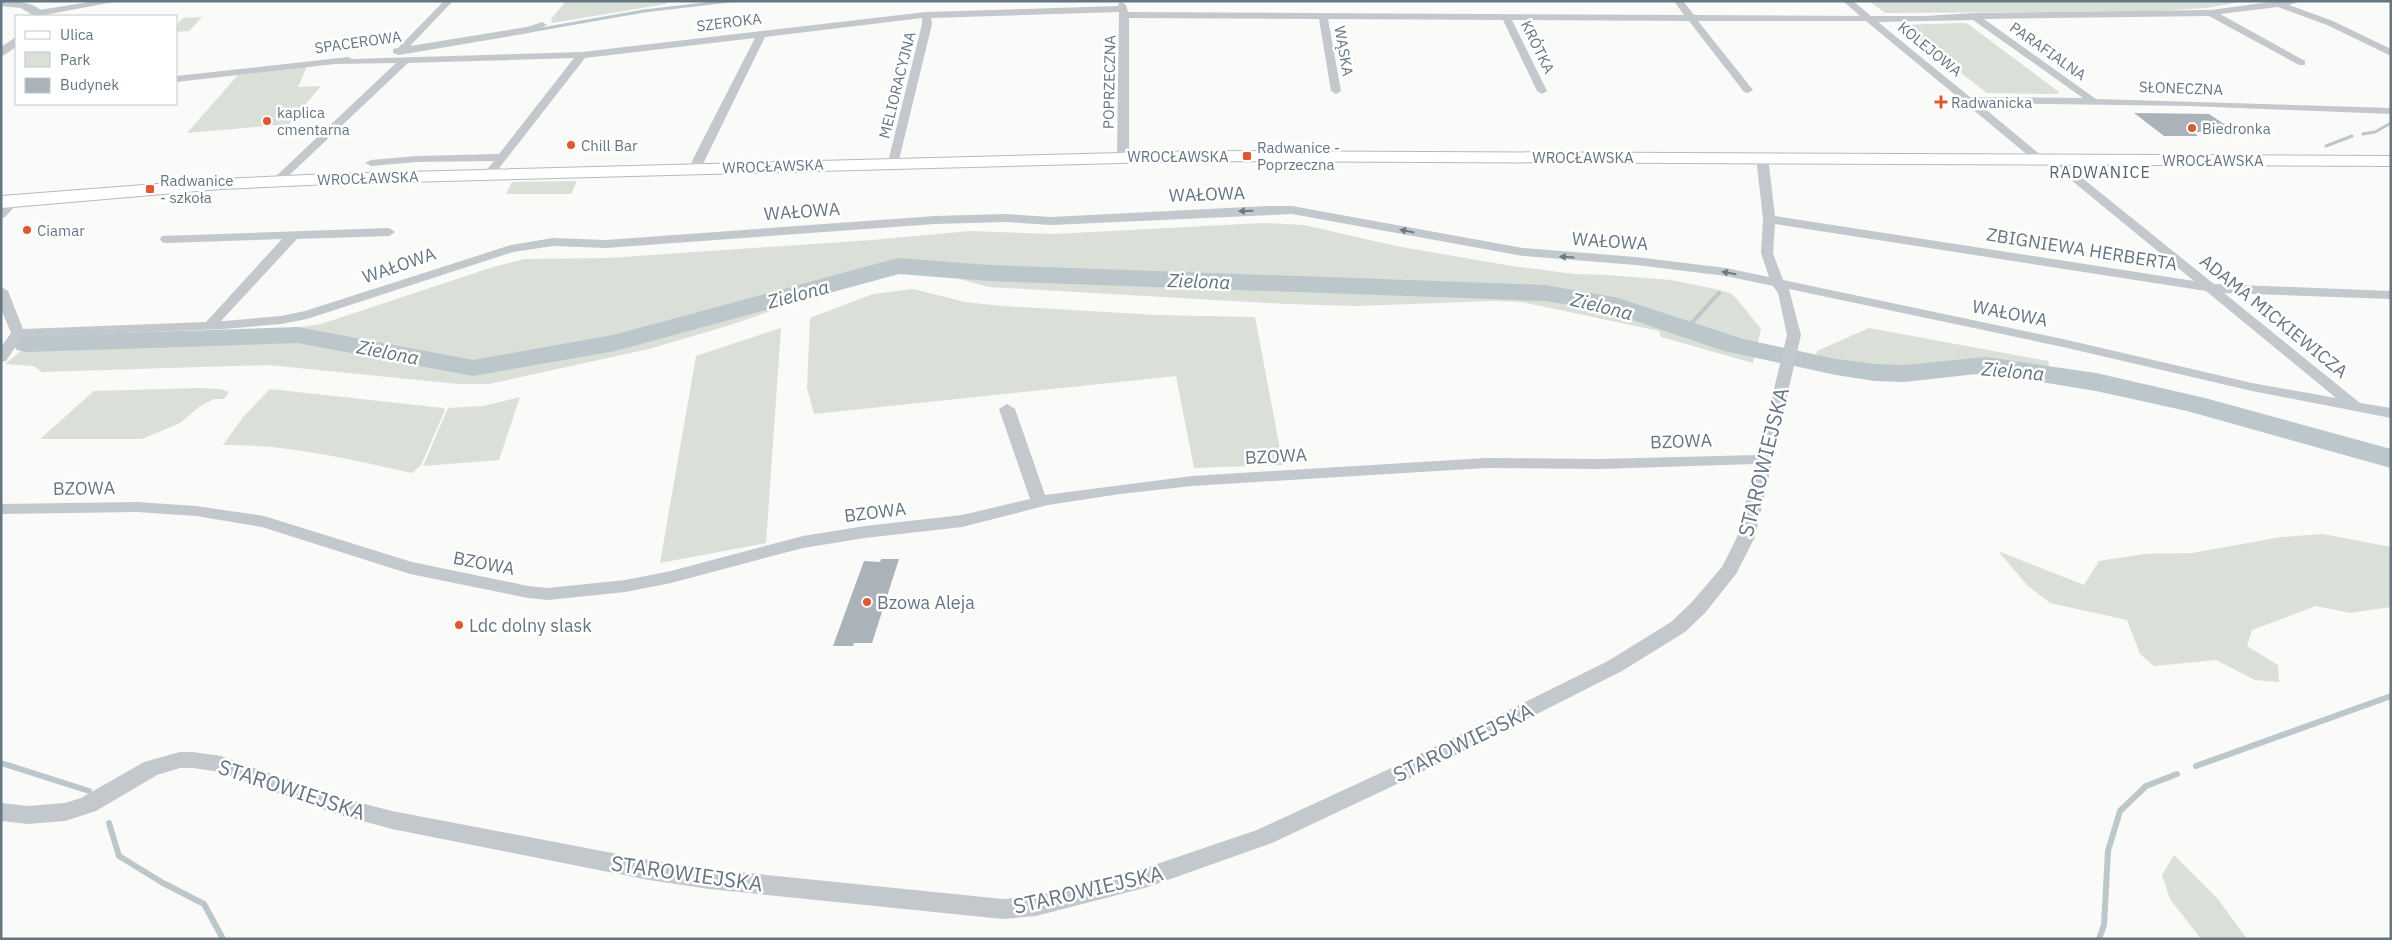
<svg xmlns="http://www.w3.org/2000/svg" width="2392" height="940" font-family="'IBM Plex Sans',sans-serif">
<rect width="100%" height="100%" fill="#fafaf8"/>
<path fill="#dadfd7" d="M566,1H668L666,4L552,23L551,19Z
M1869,1H2245L2207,8L2155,11L1885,13Z
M202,17L189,31L176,32V25L183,18Z
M1962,23L1968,24L2059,92L2057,94L1987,93L1899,25Z
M307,67L298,87L321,86L289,124L187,133L238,75Z
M577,181L571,194H506L512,182Z
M1263,223L1304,225L1396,246L1512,266L1574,274L1608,275L1671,280L1715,289L1730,293L1736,298L1761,329L1753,363L1661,337L1659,331L1522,302L1493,301L1356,306L1287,304L989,287L941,274L922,272H895L871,277L727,326L649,349L489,384H458L268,365L42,372L34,366L5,364L36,339L286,329L321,324L490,268L525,259L608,258L872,240L970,231L1054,234Z
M913,289L965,302L1002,306L1157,315L1255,317L1283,465L1194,468L1176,376L814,414L807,388L810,318L873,294Z
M781,328L766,543L660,563L696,356Z
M1869,328L2048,361L2050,369C2025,365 2000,360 1974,361C1935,361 1896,371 1856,368C1842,367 1829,361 1816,357L1817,351Z
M198,388L221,389L229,392L224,399H214L199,407L180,423L142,439H40L94,391Z
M270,389L443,408L445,410L421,465L412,473C350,459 286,444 223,445L244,416Z
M520,397L499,460L423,466L448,408L483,406Z
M2323,534L2391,547V607L2350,613L2316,606L2252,630L2247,646L2278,665L2279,682L2255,680L2216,660L2154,666L2140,654L2127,620L2050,603L2028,586L1998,551L2084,585L2099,561L2144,554L2192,553L2281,537Z
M2174,855L2218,899L2247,939H2201L2170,899L2162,875Z"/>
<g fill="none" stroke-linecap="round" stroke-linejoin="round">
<path stroke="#bbc7cb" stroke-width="3" d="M530,31L644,11L730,1
M2363,134L2375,132L2391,123
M2326,146L2352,136"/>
<path stroke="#bbc7cb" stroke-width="4" d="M1686,329L1719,293
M9,347L27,344"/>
<path stroke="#bbc7cb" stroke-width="6" d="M1,763L89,791
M2196,766L2391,696
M109,823L119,856L163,883L204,904L223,939
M2099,939L2104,925L2108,851L2120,811L2146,786L2177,774"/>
<path fill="#bbc7cb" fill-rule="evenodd" d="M898,258L989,265L1545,285L1618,298L1743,339L1836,359L1875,364L1904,365L1986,357L2096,373L2205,398L2391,449V468L2187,411L2096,391L1986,373L1904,382L1875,381L1836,375L1724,351L1603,310L1545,301L989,281L899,274L615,351L473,376L298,343L27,352L17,350L13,344L17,338L27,336L298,327L473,360L613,335Z"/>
</g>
<path fill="#aab3b9" d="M2134,113L2209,114L2236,132H2193L2198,136H2164Z
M881,559H899L872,643H854L853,646H833L864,561L880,562Z"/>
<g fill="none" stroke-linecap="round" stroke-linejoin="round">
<g stroke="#b5babe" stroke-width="2">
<path id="primary" d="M1197,151L2391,156V166L1197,161L329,184L221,189L1,208V196L221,179L329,174Z"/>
</g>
<path fill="#c3c8cc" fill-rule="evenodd" d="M96,1H119L39,16L34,13L39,10Z
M444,1H453L410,46L527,27L542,22L547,25L529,33L399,55L393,53V49L398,48Z
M1674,1H1683L1694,15L1860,16L1843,1H1853L1871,16H1925L1974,13L2211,10L2277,1H2302L2289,5L2333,21L2391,49V56L2327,25L2278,7L2220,14L2305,61V65H2299L2209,16L1984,19L2096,99L2391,108V114L2190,106L1978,103L2043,157V161H2035L1866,21H1698L1753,90L1748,93L1744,92L1689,21L1512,20L1547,91L1542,94L1537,91L1503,20L1328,19L1341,91L1336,94L1331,91L1319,19L1129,18V157L1123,160L1117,157L1119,12L931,18L932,24L898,164L894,165L888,162L922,24V18L765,37L700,170L696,171L690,168L693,159L755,38L585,58L493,176L489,177L483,174L494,161L416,162L371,166L365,163L371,160L416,156L499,154L574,58L408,63L281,183L277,185L271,181L273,179L396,63L335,64L176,82V76L348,57L352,59L582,52L926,12L1118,6L1119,3L1122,2L1126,5L1128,12L1684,15ZM1973,20L2083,98L1970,97L1878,22Z
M1762,154L1768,157L1775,216L2194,281L2048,161V157H2056L2214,284L2391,291V299L2224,293L2360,403L2391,408V418L2252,391L2063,347L1789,289L1801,335L1755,537L1736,574L1705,613L1685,632L1622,671L1414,776L1272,843L1148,887L1036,916L1003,919L709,889L649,880L392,829L333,813L220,772L193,768H180L157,775L96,811L65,821L28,824L1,821V803L28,806L65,803L81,798L144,762L180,752H193L221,756L334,796L392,811L649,860L709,869L1003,899L1036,896L1148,867L1257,830L1400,764L1608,661L1671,622L1691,603L1722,567L1737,537L1755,464L1599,469L1486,468L1192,486L1120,494L1048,505L962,527L865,538L803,548L671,583L625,592L548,600L528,598L410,574L262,527L196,516L137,512L1,514V504L137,502L196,506L264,516L412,562L528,586L548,588L625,580L671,571L803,536L865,526L962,515L1030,499L999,409L1007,404L1015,409L1045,495L1192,476L1486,458L1599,459L1758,455L1787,335L1778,293L1773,286L1726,276L1636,265L1523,256L1292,214L1051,225L1005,222L935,224L606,248L553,246L513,252L307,319L281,324L224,329L22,337L6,361L1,362V347L11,333L1,309V287L8,291L23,329L206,322L282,239L166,243L162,242L160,239L162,236L389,228L395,232L389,236L297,239L221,321H224L281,316L305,311L511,245L553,238L606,240L935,216L1005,214L1051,217L1267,206H1292L1523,248L1636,257L1726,268L1769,277L1761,253L1763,219L1756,157ZM1775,224L2206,291L2336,398L2252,383L2063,339L1783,280L1773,253Z
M14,197L20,201L5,217L1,218V207L10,198Z"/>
<path fill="#c3c8cc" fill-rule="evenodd" d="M1,1C18,1 35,1 46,16H34L21,8L1,6Z
M16,37V47L1,57V47Z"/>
<use href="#primary" fill="#fff" fill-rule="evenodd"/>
</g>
<defs><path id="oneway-solid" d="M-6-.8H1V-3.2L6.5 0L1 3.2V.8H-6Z" transform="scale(1.25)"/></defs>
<g fill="#6a7a87">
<use href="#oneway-solid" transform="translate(1246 211) rotate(178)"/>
<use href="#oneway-solid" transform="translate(1407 231) rotate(-169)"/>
<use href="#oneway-solid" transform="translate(1567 257) rotate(-176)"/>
<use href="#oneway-solid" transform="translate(1729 273) rotate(-170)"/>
</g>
<g fill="#e4572e" stroke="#fff" stroke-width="2">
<path d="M1938.5 94.5h5v5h5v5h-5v5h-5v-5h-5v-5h5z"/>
<circle cx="267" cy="121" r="5"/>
<circle cx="2192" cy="128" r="5"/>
<circle cx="571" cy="145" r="5"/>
<rect x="1242" y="151" width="10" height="10" rx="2.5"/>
<rect x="145" y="184" width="10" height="10" rx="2.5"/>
<circle cx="27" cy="230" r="5"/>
<circle cx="867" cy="602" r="5"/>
<circle cx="459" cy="625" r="5"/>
</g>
<g text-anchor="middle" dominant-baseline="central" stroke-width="5" stroke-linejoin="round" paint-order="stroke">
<g font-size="15" fill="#657683" stroke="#fff">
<text transform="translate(729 22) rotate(-7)">SZEROKA</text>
<text transform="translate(358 42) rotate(-8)">SPACEROWA</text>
<text transform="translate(1538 47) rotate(64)">KRÓTKA</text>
<text transform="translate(1930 49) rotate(39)">KOLEJOWA</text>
<text transform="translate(1344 51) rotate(80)">WĄSKA</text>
<text transform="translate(2048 51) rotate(35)">PARAFIALNA</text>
<text transform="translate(1109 82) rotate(-89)">POPRZECZNA</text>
<text transform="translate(897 85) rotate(-76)">MELIORACYJNA</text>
<text transform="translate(2181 88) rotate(2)">SŁONECZNA</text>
<text x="1178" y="156">WROCŁAWSKA</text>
<text x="1583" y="157">WROCŁAWSKA</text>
<text x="2213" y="160">WROCŁAWSKA</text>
<text transform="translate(773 166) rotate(-2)">WROCŁAWSKA</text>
<text transform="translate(368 178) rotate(-2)">WROCŁAWSKA</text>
</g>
<g font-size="15" fill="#657683" stroke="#fff" text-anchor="start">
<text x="1951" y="102">Radwanicka</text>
<text x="277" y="112">kaplica<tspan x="277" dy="17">cmentarna</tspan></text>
<text x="2202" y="128">Biedronka</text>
<text x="581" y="145">Chill Bar</text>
<text x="1257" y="147">Radwanice -<tspan x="1257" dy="17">Poprzeczna</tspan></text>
<text x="160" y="180">Radwanice<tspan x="160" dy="17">- szkoła</tspan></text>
<text x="37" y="230">Ciamar</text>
</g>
<g font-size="16" letter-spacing="1" fill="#57646e" stroke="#fff">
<text x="2100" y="172">RADWANICE</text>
</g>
<g font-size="18" fill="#657683" stroke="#fff">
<text transform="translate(1207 194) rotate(-2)">WAŁOWA</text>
<text transform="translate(802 211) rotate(-4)">WAŁOWA</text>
<text transform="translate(1610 241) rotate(4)">WAŁOWA</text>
<text transform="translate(2082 249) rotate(9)">ZBIGNIEWA HERBERTA</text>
<text transform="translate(399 265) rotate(-19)">WAŁOWA</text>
<text transform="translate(2010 313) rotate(11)">WAŁOWA</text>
<text transform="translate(2274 316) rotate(39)">ADAMA MICKIEWICZA</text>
<text transform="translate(1681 441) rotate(-2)">BZOWA</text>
<text transform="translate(1276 456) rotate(-3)">BZOWA</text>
<text transform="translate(84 488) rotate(-1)">BZOWA</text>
<text transform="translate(875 512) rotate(-7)">BZOWA</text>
<text transform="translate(484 563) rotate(11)">BZOWA</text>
</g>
<g font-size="18" fill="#657683" stroke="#fff" text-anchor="start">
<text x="877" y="602">Bzowa Aleja</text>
<text x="469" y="625">Ldc dolny slask</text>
</g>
<g font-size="19" font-style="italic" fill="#60757c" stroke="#fff">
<text transform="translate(1199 281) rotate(2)">Zielona</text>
<text transform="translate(798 294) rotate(-15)">Zielona</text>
<text transform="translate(1602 306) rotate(14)">Zielona</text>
<text transform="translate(388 352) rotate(11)">Zielona</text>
<text transform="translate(2013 371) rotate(5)">Zielona</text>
</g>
<g font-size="21" fill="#657683" stroke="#fff">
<text transform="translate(1763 462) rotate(-76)">STAROWIEJSKA</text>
<text transform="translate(1463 742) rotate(-26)">STAROWIEJSKA</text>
<text transform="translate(292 789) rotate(18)">STAROWIEJSKA</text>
<text transform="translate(687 873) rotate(8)">STAROWIEJSKA</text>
<text transform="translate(1088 889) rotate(-13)">STAROWIEJSKA</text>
</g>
</g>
<rect width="2392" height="940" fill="none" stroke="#657683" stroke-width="5"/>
<rect x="15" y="15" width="162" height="90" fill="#ffffff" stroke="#c1c8cd"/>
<rect x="25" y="31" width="25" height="8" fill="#ffffff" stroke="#c1c8cd"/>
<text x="60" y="40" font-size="15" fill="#657683">Ulica</text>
<rect x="25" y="52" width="25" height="15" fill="#dadfd7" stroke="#c1c8cd"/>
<text x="60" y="65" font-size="15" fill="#657683">Park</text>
<rect x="25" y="78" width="25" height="15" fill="#aab3b9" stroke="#c1c8cd"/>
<text x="60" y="90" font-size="15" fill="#657683">Budynek</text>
</svg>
